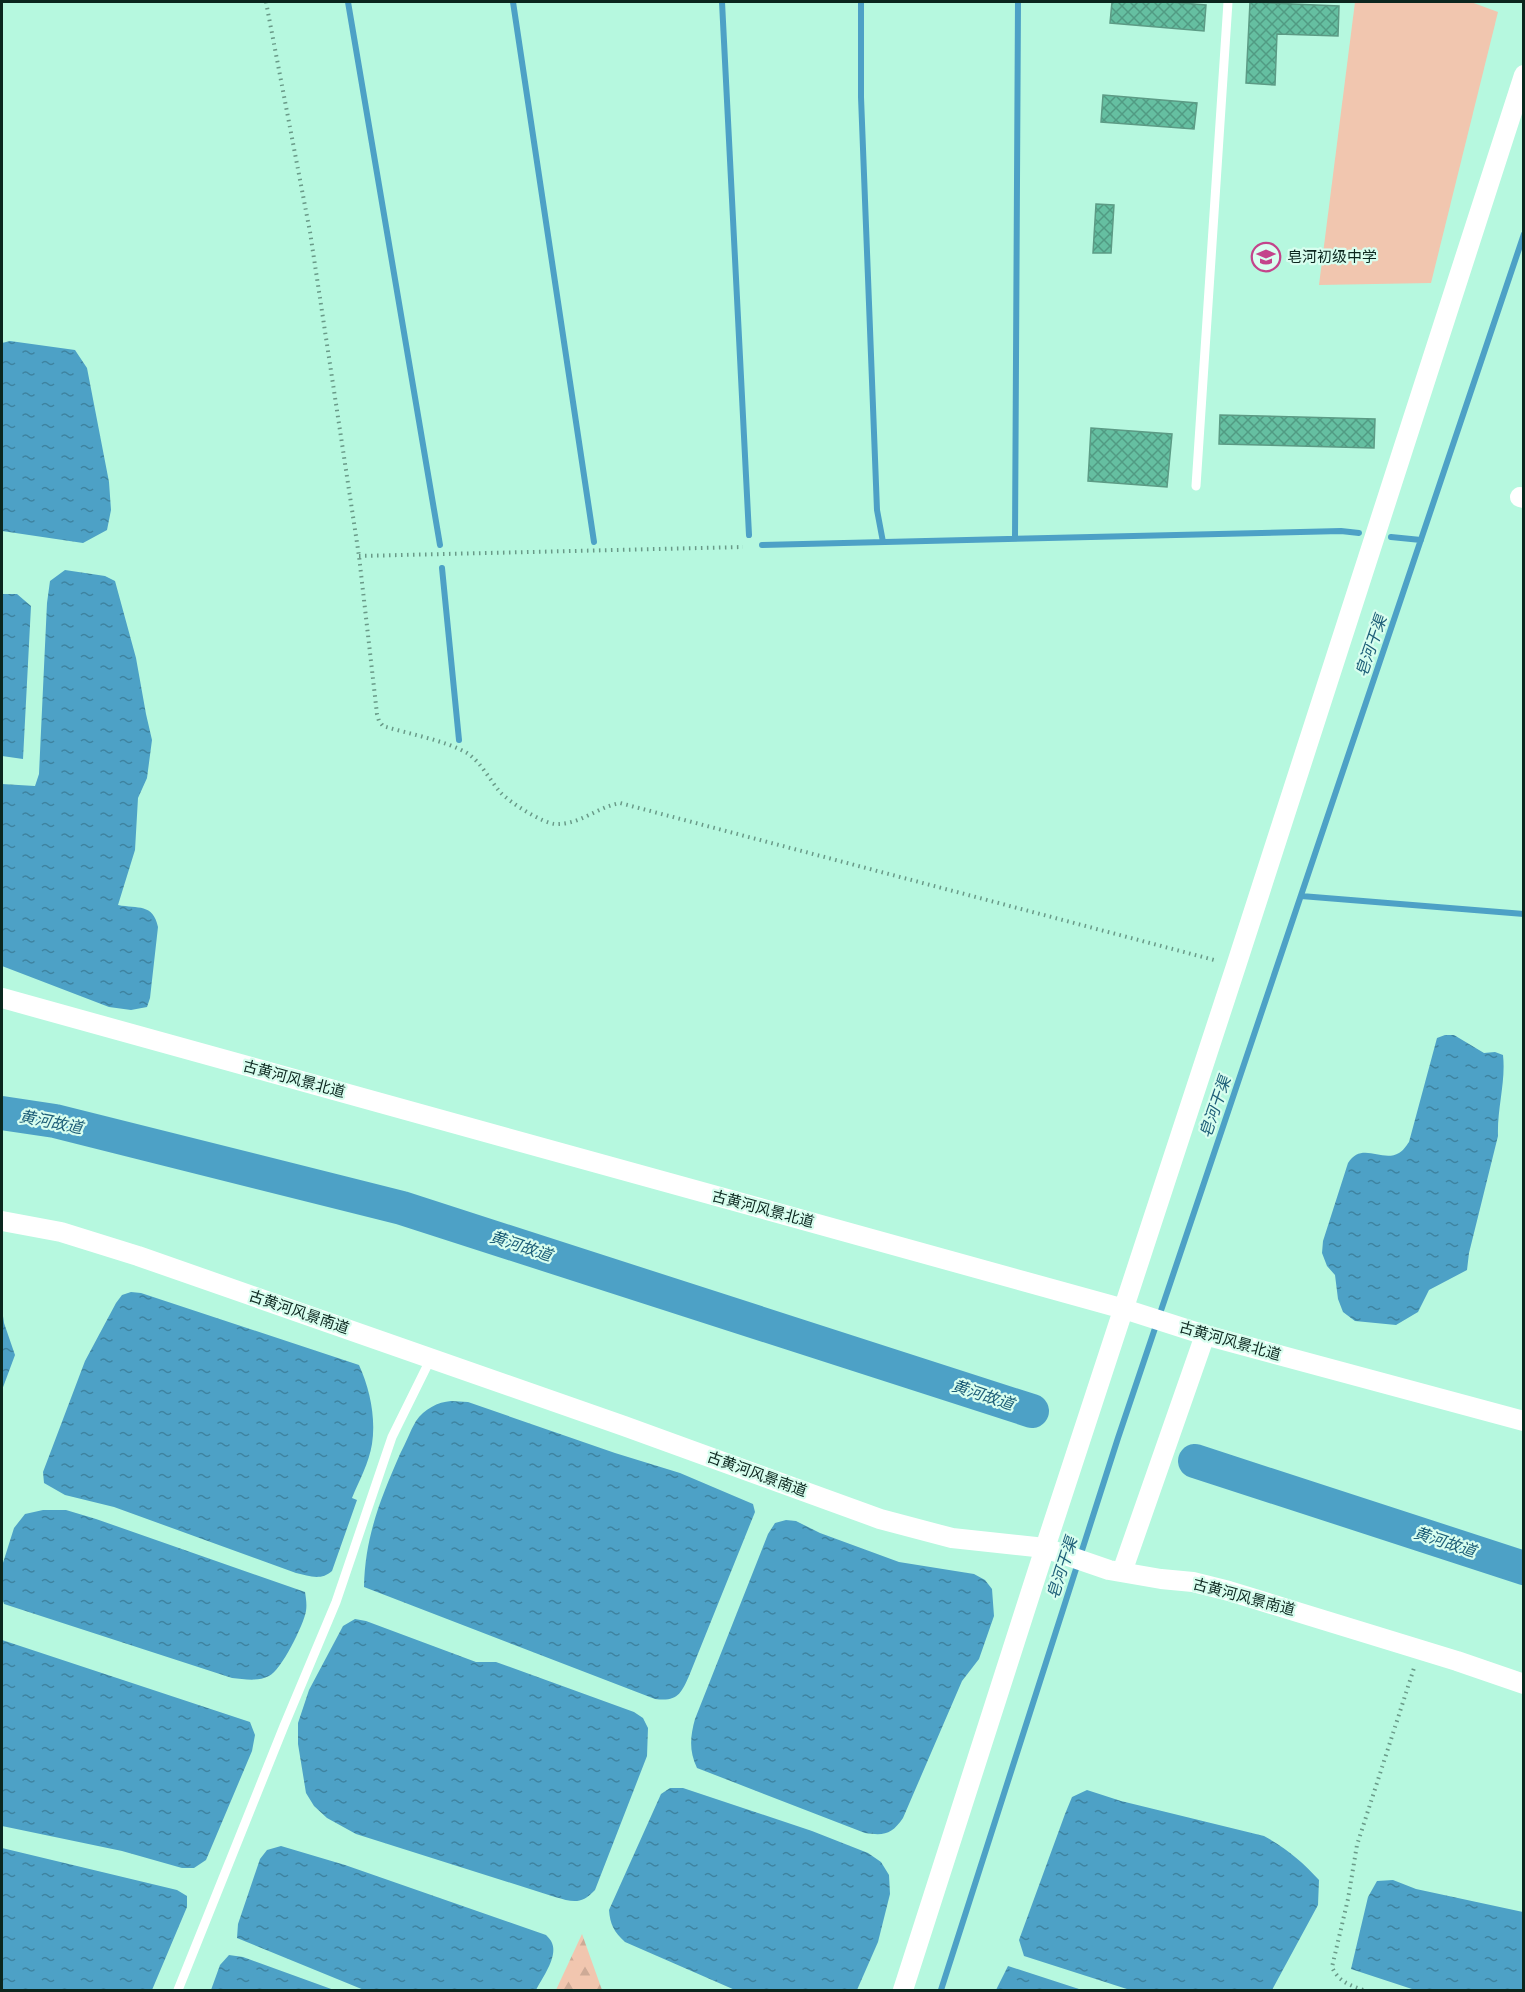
<svg xmlns="http://www.w3.org/2000/svg" width="1525" height="1992" font-family="Raleway,'Noto Sans SC',sans-serif">
<defs>
<pattern id="forest-firs" width="22" height="20" patternUnits="userSpaceOnUse" patternTransform="scale(1.5)"><rect width="22" height="20" fill="#f1c6af"/><path d="M5 1l3.5 6h-7zM16 11l3.5 6h-7z" fill="#cdaa96"/></pattern>
<pattern id="water-ripples" width="26" height="14" patternUnits="userSpaceOnUse" patternTransform="scale(1.5)"><rect width="26" height="14" fill="#4da1c6"/><path d="M2 4q2-2 4 0t4 0M15 11q2-2 4 0t4 0" fill="none" stroke="#3e83a0"/></pattern>
<pattern id="building-cross-hatch" width="8" height="8" patternUnits="userSpaceOnUse" patternTransform="scale(1.5)"><rect width="8" height="8" fill="#65bfa1"/><path d="M0 0l8 8M0 8l8-8" fill="none" stroke="#519b83"/></pattern>
</defs>
<rect width="100%" height="100%" fill="#b6f8df"/>
<path fill="url(#forest-firs)" d="M582,1934L602,1990H556Z"/>
<path fill="#f1c6af" d="M1355,2H1471L1498,12L1431,283L1319,285Z"/>
<path fill="url(#water-ripples)" d="M10,341L75,350L87,368L109,482L111,510L107,530L83,543L2,531V343Z
M65,570L105,576L115,581L136,658L146,714L152,740L147,778L138,798L135,850L118,905C138,909 153,903 158,927L150,998L147,1007L131,1010L109,1007L2,966V784L35,786L39,774L47,603L50,581Z
M2,594H17L31,606L23,759L2,756Z
M1445,1035H1454L1484,1053L1495,1052L1503,1055C1506,1082 1497,1108 1498,1136L1469,1253L1467,1270L1429,1290L1418,1312L1396,1325L1355,1321L1343,1312L1338,1299L1335,1275L1327,1266L1322,1253L1323,1241L1348,1163C1362,1141 1382,1163 1399,1153C1403,1151 1406,1146 1409,1142L1437,1038Z
M131,1292L141,1293L359,1365C370,1389 376,1418 372,1444C369,1463 359,1481 352,1498L357,1500L332,1571C321,1581 309,1576 296,1573L114,1507L65,1495L44,1483L43,1472L85,1361L116,1303L122,1295Z
M2,1309L4,1323L15,1355L2,1390Z
M451,1401L468,1402L615,1453L680,1473L753,1504L755,1512L689,1676C681,1694 677,1702 655,1699L364,1587C365,1537 380,1500 400,1454C406,1443 410,1431 416,1421C424,1409 438,1402 451,1401Z
M43,1510H66L96,1519L305,1592C306,1598 307,1605 306,1611C304,1624 281,1671 269,1676C257,1682 244,1679 232,1678L4,1604L2,1597V1566L14,1528L25,1514Z
M786,1520L796,1521L820,1533L899,1562L974,1574L985,1580L992,1589L994,1616L979,1659L962,1681L903,1818C892,1834 885,1836 865,1833L697,1768C689,1751 690,1737 695,1719L768,1534L775,1523Z
M355,1619L366,1621L476,1662H496L634,1712L643,1718L648,1728L647,1756L595,1890C581,1905 573,1902 555,1897L356,1834L327,1818L314,1806L306,1793L298,1744V1723L309,1690L343,1626Z
M2,1640L250,1722L255,1735L252,1751L206,1860L194,1868H182L122,1851L2,1826Z
M670,1788H683L812,1831L868,1853L881,1862L889,1875L890,1894L878,1942L857,1990H735L625,1942C614,1932 610,1924 609,1910L661,1794Z
M1087,1790L1121,1801L1264,1836C1286,1848 1303,1862 1319,1880L1318,1905L1272,1990H1130L1024,1956L1019,1940L1065,1814L1072,1797Z
M281,1846L345,1865L546,1935C548,1937 551,1940 552,1943C558,1957 542,1978 536,1990H364L237,1938L238,1924L260,1859L267,1850Z
M2,1848L177,1890L187,1896V1907L152,1990H2Z
M1393,1880L1416,1889L1523,1912V1990H1415L1351,1969L1368,1897L1377,1881Z
M229,1955L243,1957L334,1990H211L220,1965Z
M1008,1966L1082,1990H996Z"/>
<g fill="none" stroke-linecap="round" stroke-linejoin="round">
<path stroke="#4da1c6" stroke-width="6" d="M348,2L440,545
M513,2L594,542
M722,2L749,535
M861,2V97L877,510L883,542
M1391,537L1421,540
M1015,539L1018,2
M762,545L1341,531L1359,533
M442,568L459,740
M1301,896L1524,914
M941,1990L1118,1438L1524,234"/>
<path stroke="#4da1c6" stroke-width="34" d="M2,1113L55,1121L402,1208L1032,1411
M1195,1461L1524,1568"/>
</g>
<path fill="url(#building-cross-hatch)" stroke="#5c9b85" stroke-width="1.5" d="M1112,2H1169L1206,5L1204,31L1110,23Z
M1250,2L1339,6L1338,36L1277,34L1275,85L1246,83Z
M1103,95L1197,103L1194,129L1101,122Z
M1096,204L1114,205L1111,253H1093Z
M1220,415L1375,419L1374,448L1219,444Z
M1091,428L1172,434L1167,487L1088,481Z"/>
<g fill="none" stroke-linecap="round" stroke-linejoin="round">
<path stroke="#699a88" stroke-width="4" stroke-dasharray="1.5 4.5" stroke-linecap="butt" d="M266,2L310,232L359,556L377,714L379,721L383,726C409,734 444,740 467,753C481,762 489,779 500,792C509,802 542,823 555,824C580,825 597,807 620,803L1218,961
M359,556L743,547
M1363,1990C1349,1985 1338,1981 1332,1967L1348,1899L1357,1845L1414,1668"/>
<path stroke="#fff" stroke-width="9" d="M1196,486L1228,2
M178,1990L284,1726L336,1602L392,1437L431,1358"/>
<path stroke="#fff" stroke-width="20" d="M1520,497L1524,498
M2,998L1124,1309L1205,1335L1524,1421
M2,1221L61,1232L138,1256L624,1426L880,1519L952,1538L1045,1548L1109,1570L1161,1579L1193,1582L1229,1591L1457,1661L1524,1684
M1122,1572L1205,1335
M903,1990L1045,1548L1236,966L1524,75"/>
</g>
<defs>
<g id="school-ring" transform="scale(1.5)"><circle r="9.5" fill="#d8feef" stroke="#c4438b" stroke-width="1.5"/><path d="M0-5L7-2L0 1L-7-2ZM-4 1L0 2.5L4 1V4Q0 6-4 4Z" fill="#c4438b"/></g>
</defs>
<g fill-rule="evenodd">
<use href="#school-ring" x="1266" y="257"/>
</g>
<g text-anchor="middle" dominant-baseline="central" stroke-width="4.5" stroke-linejoin="round" paint-order="stroke">
<g font-size="15" fill="#0b261e" stroke="#d8feef" text-anchor="start">
<text x="1287" y="257">皂河初级中学</text>
</g>
<g font-size="15" fill="#0b261e" stroke="#d8feef">
<text transform="translate(294 1079) rotate(15)">古黄河风景北道</text>
<text transform="translate(763 1209) rotate(15)">古黄河风景北道</text>
<text transform="translate(299 1312) rotate(19)">古黄河风景南道</text>
<text transform="translate(1230 1341) rotate(16)">古黄河风景北道</text>
<text transform="translate(757 1474) rotate(20)">古黄河风景南道</text>
<text transform="translate(1244 1597) rotate(15)">古黄河风景南道</text>
</g>
<g font-size="16" font-style="italic" fill="#1d5e78" stroke="#d8feef">
<text transform="translate(1371 646) rotate(-71)">皂河干渠</text>
<text transform="translate(1215 1107) rotate(-71)">皂河干渠</text>
<text transform="translate(51 1122) rotate(11)">黄河故道</text>
<text transform="translate(521 1246) rotate(18)">黄河故道</text>
<text transform="translate(983 1395) rotate(18)">黄河故道</text>
<text transform="translate(1445 1542) rotate(18)">黄河故道</text>
<text transform="translate(1062 1568) rotate(-72)">皂河干渠</text>
</g>
</g>
<rect width="1525" height="1992" fill="none" stroke="#0b261e" stroke-width="6"/>
</svg>
